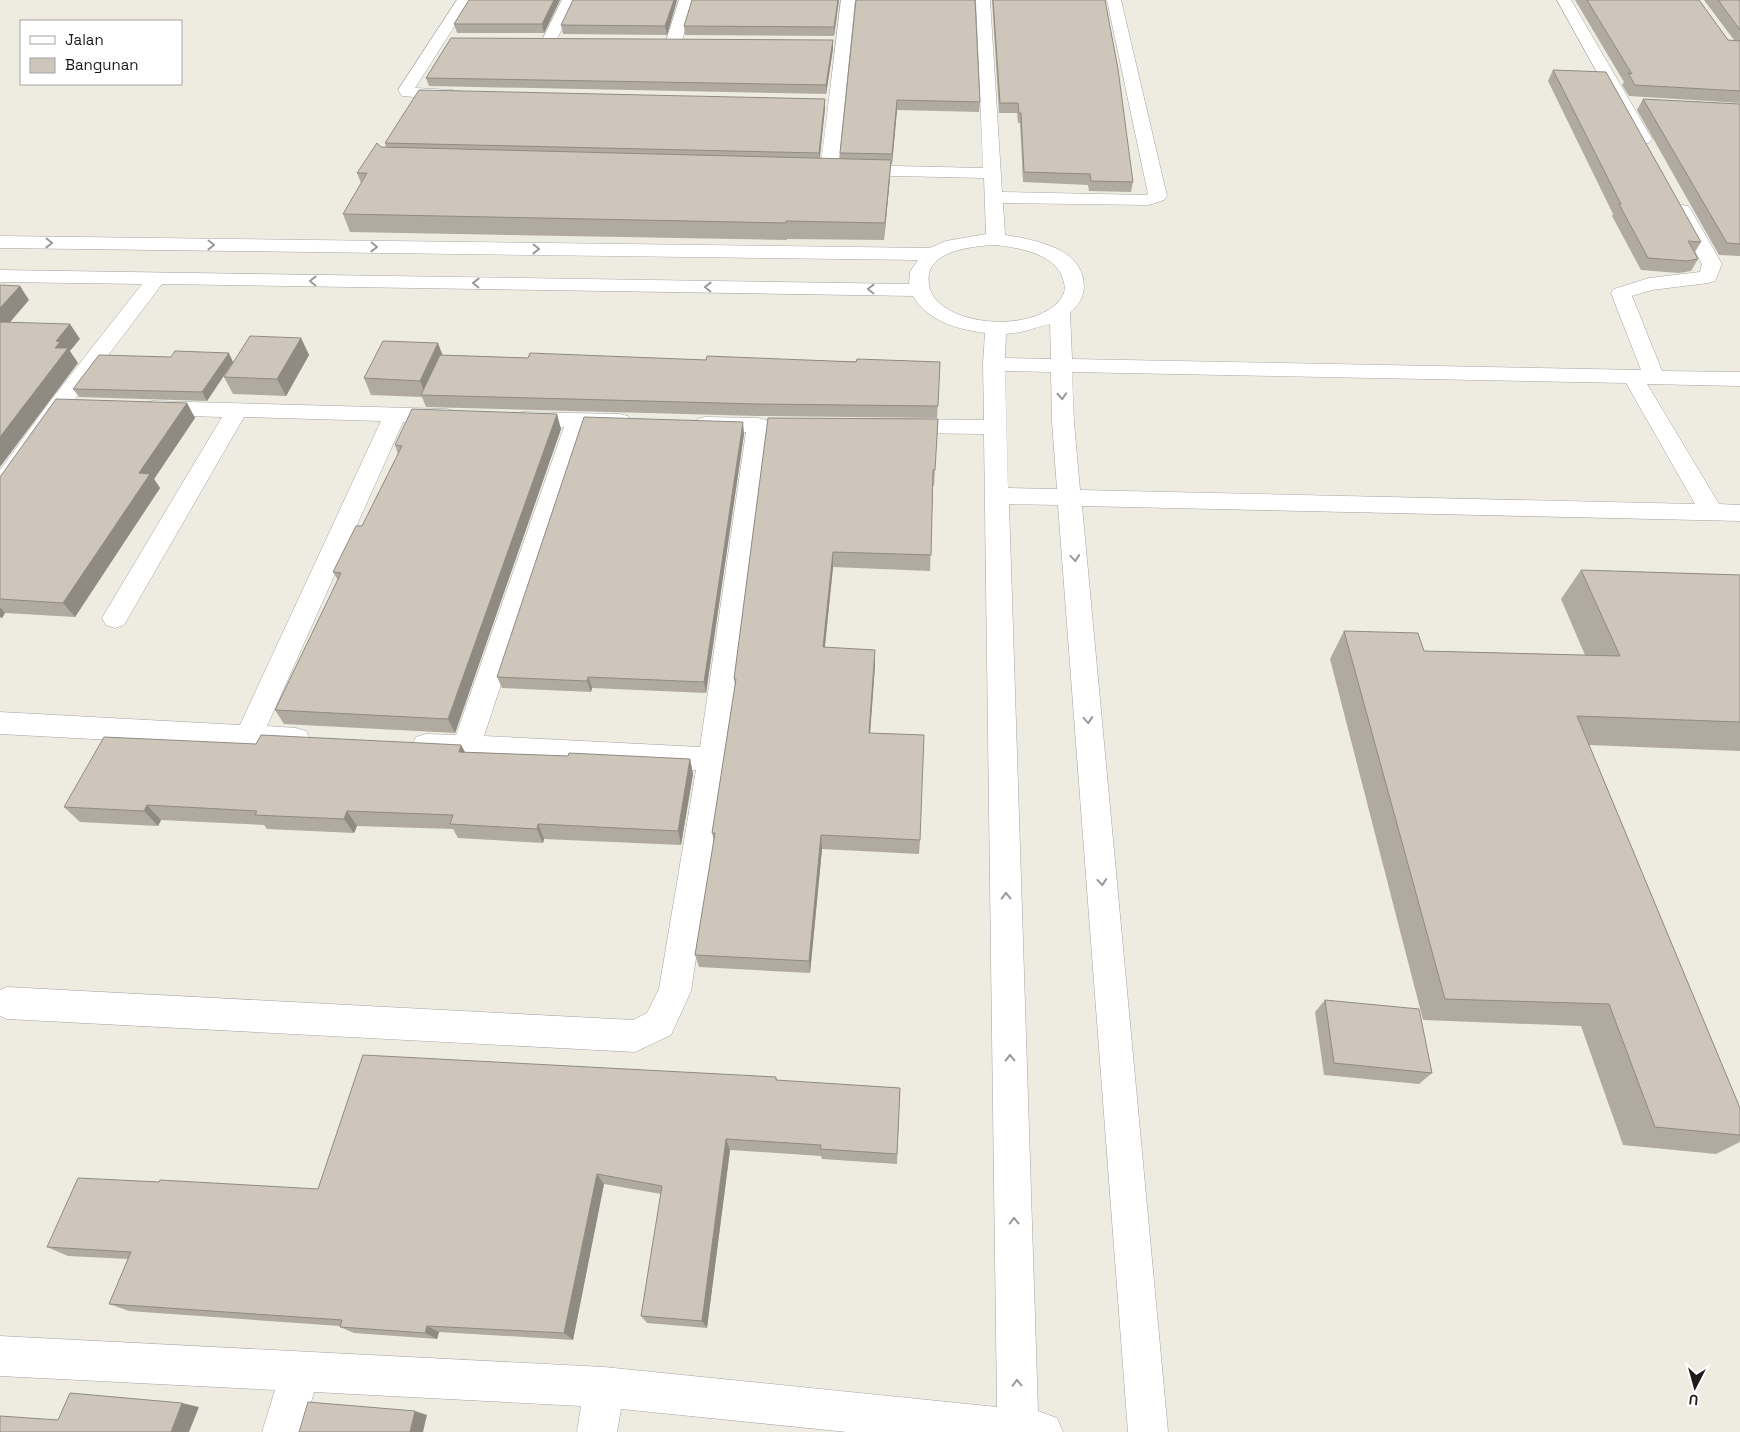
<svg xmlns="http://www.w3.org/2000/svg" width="1740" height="1432" font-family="'Space Grotesk',sans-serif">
<rect width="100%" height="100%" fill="#eeece1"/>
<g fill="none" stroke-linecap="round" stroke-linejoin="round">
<g stroke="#a3a3a3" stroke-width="1">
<path id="minor" d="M457,0H471L415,88L453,90L459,92L461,95L459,98L453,100L402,96L398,90Z
M562,0H576L555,43H545L542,40Z
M679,0H693L682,41L679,44H669L666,41Z
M841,0H855L838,170L835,174C824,177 809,176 798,173L795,169L798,165L821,164Z
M976,0H990L1002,192L1146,195L1148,194L1107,0H1121L1167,196L1164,200L1149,205L1003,203L1005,235C1031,239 1077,247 1083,278C1086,293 1081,303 1070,313L1072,359L1641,370L1611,293L1614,289L1649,278L1700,272L1702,264L1673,210L1676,206L1682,205L1688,206L1691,210L1722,264L1715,281L1708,283L1652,290L1632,296L1662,371L1740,372V386L1647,384L1719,504L1740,505V521L1082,506L1168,1432H1128L1058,505L1009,504L1038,1411L1057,1418L1063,1432H847L621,1409L617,1432H577L581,1406L314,1392L302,1432H262L275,1390L0,1376V1336L604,1367L997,1407L984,434L900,433L892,431L889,426L892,421L900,419L984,420L983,364L985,333C957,329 929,322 913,296L162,284L67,410L8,493L0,495V470L51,400L142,284L0,282V270L909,284L910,272L918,260L0,248V236L930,248L946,241L986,234L984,178L852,175L846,174L843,170L846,166L852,165L983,168ZM996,245C1020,248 1059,254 1064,283C1066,289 1064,295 1060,300C1037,328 974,327 946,308C937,302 930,295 929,284C923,250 974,246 996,245ZM1050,324L1051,359L1005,358L1006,334L1021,332ZM1005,371L1051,372L1052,422L1057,489L1008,488ZM1072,372L1626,383L1695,504L1080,490L1074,422Z
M1557,0H1571L1652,139L1649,143H1637L1634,139Z
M153,401L447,409L455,411L458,416L455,421L447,423L403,422L267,726L296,728L306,731L310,739L306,747L296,750L0,734V712L240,725L381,421L244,417L124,625L115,628L106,625L102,618L222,417L153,415L145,413L142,408L145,403Z
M523,412L620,414L628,416L631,421L628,426L620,428L586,427L484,736L700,747L746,432L705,431L697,429L694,424L697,419L705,417L758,418L766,420L769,425L726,759L691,991L671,1035L635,1052L7,1019L0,1016V990L7,987L633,1020L647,1013L659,989L696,770L426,756L416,753L412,745L416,737L426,734L456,735L564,427L523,426L515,424L512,419L515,414Z"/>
</g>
<use href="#minor" fill="#fff" fill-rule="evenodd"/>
</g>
<path fill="#b1aaa0" d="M469,0H560L544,33H457L454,24Z
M677,0L667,35L563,34L561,25Z
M692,0H839L834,36L685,35L684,26Z
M856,0L980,102L979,112L897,110L892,164H890V177L884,240L787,239V240L350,232L343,214L361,183L357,173L381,147H386L385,143L825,99V108L820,158L840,159V153Z
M992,0H1105L1133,182L1131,192L1089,191L1088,185L1023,182L1020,123H1018L1017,113H999Z
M1575,0H1699L1728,40H1734L1704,0H1740V103L1629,96L1622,85L1624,82Z
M833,40V49L826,94L429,86L426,78Z
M1553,70L1701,242L1695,252L1698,259L1691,271L1679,273L1641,270L1612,216L1613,214L1548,81Z
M1643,99L1740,104V256L1719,255L1637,110Z
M301,338L309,355L286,396L233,394L224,377Z
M442,355L528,358L940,362L937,418L758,416L426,407L422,397L371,395L364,378Z
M171,357L233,362L207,401L79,397L73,389Z
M187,403L195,418L154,479L160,488L75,617L5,613L2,618H0V477Z
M768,418L938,419L934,486H933L930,571L833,567L825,647L875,665L870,733L920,840L919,854L822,849L810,973L699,967L695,955L714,842L712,833L735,686L734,679Z
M561,429L455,733L284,724L275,710L338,580L333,572L362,526L398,454L395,445Z
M744,434L706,693L592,688L591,692L502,688L497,677Z
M1581,570L1740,575V751L1589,745L1740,1108V1142L1716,1154L1623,1145L1581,1026L1423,1020L1330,659L1344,631L1424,651L1585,655L1561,599Z
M256,744L461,745L465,752L568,756L690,759L693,774L681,845L544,839L543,843L458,838L453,829L357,826L354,833L267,829L264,825L161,820L158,826L80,822L64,807Z
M1325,1000L1432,1073L1419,1084L1324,1075L1315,1012Z
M776,1077L777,1081L900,1088L897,1164L822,1159L821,1156L730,1150L707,1328L647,1323L641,1316L661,1194L604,1184L573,1340L439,1332L437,1339L354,1333L340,1327V1326L129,1311L109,1304L128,1259L68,1256L47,1247L159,1182L318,1189Z"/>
<path fill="#908b82" d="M554,0H560L544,33L542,24Z
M674,0H677L667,35L665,26Z
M838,0H839L834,36V27Z
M833,40V49L826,94V85Z
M825,99V108L819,162V153Z
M897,100V110L892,164V154Z
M891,160L890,177L884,240L885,223Z
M20,286L29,300L0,334V308Z
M70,324L80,339L70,351L78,363L0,467V437L55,348L56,341Z
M301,338L309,355L286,396L277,379Z
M438,343L444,359L426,395L420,381Z
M229,353L233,362L207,401L202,392Z
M187,403L195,418L154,479L160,488L75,617L63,603L139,473Z
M557,414L561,429L455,733L448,719Z
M743,422L744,434L706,693L704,682Z
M833,552V567L823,663V647Z
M0,607L5,613L2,618L0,616Z
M875,650V665L869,748V733Z
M588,677L592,688L591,692L587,681Z
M461,745L469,760L459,752Z
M690,759L693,774L681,845L678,831Z
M147,805L161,820L158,826L144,811Z
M347,811L357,826L354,833L344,819Z
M538,824L544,839L543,843L537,829Z
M821,835L822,849L810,973L809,961Z
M726,1139L730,1150L707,1328L702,1321Z
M597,1174L604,1184L573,1340L564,1333Z
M427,1326L439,1332L437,1339L425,1333Z
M182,1403L199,1407L189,1432H171Z
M415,1411L427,1415L423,1432H410Z"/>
<path fill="#cec6ba" stroke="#908b82" d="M469,0H554L542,24H454Z
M573,0H674L665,26L561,25Z
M692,0H838L834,27L684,26Z
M856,0H975L980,102L897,100L892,154L840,153Z
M993,0H1105L1118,69L1133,182L1091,181L1090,174L1024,172L1021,113H1019L1018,103H1000Z
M1587,0H1699L1728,40L1739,41L1740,40V91L1635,85L1628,73L1632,74Z
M1718,0H1740V30Z
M451,38L833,40L826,85L426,78Z
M1553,70L1606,72L1701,242L1688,241L1698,259L1687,261L1648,258L1619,204H1621Z
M419,90L825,99L819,153L385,143Z
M1643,99L1740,104V244L1727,243Z
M377,143L381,147L891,160L885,223L786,221V223L343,214L367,173H357Z
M0,285L20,286L0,308Z
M0,322L70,324L56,341L60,342L55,348H68L0,437Z
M250,336L301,338L277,379L224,377Z
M383,341L438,343L420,381L364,378Z
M175,351L229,353L202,392L73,389L99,355L171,357Z
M530,353L706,360L707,356L856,362L857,359L940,362L938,406L757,404L421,395L440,355L528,358Z
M56,399L187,403L139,473L150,474L63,603L0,599V477Z
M412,409L557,414L448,719L275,710L341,573L333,572L356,526H362L402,446L395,445Z
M584,417L743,422L704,682L588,677L587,681L497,677Z
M768,418L938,419L935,470H933L931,555L833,552L823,647L875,650L869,733L924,735L920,840L821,835L809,961L695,955L715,833H712L736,679H734Z
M1581,570L1740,575V722L1577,716L1740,1108V1135L1655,1127L1609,1004L1445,999L1344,631L1418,633L1424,651L1620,656Z
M261,735L461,745L459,752L568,756L569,753L690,759L678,831L538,824L537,829L450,824L453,815L347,811L344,819L255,815L257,811L147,805L144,811L64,807L104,737L256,744Z
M1325,1000L1419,1009L1432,1073L1334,1063Z
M363,1055L776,1077V1080L900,1088L897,1154L820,1149L821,1145L726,1139L702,1321L641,1316L662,1186L597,1174L564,1333L427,1326L425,1333L340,1327L342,1320L109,1304L131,1252L47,1247L78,1178L159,1182L160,1180L318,1189Z
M70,1393L182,1403L171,1432H0V1416L58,1420Z
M308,1402L415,1411L410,1432H299Z"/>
<defs><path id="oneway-chevron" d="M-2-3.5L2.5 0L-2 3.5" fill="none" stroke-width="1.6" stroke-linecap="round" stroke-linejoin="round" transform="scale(1.25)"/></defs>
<g stroke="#999">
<use href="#oneway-chevron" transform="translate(49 243) rotate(1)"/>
<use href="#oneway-chevron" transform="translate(211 245) rotate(1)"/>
<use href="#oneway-chevron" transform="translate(374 247) rotate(1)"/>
<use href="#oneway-chevron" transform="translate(536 249) rotate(1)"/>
<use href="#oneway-chevron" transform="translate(313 281) rotate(-179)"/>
<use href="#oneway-chevron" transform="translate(476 283) rotate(-179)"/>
<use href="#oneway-chevron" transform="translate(708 287) rotate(-179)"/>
<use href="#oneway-chevron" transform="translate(871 289) rotate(-179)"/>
<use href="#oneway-chevron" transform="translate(1062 396) rotate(87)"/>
<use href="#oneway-chevron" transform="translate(1075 558) rotate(85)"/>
<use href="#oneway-chevron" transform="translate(1088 720) rotate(85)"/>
<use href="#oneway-chevron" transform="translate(1102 882) rotate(85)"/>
<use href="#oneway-chevron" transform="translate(1006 896) rotate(-91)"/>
<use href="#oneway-chevron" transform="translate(1010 1058) rotate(-91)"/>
<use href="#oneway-chevron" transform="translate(1014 1221) rotate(-91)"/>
<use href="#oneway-chevron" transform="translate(1017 1383) rotate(-91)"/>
</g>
<rect x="20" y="20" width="162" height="65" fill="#ffffff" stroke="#a4a4a4"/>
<rect x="30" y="36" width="25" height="8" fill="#ffffff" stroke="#a4a4a4"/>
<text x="65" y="45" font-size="15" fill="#1c1c1c">Jalan</text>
<rect x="30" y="58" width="25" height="15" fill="#cec6ba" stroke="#a4a4a4"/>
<text x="65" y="70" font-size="15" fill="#1c1c1c">Bangunan</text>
<g transform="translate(1695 1387) rotate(186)" stroke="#ffffff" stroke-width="4" paint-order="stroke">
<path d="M0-4L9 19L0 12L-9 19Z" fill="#1c1c1c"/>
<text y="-8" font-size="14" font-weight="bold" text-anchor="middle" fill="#1c1c1c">U</text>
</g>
</svg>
